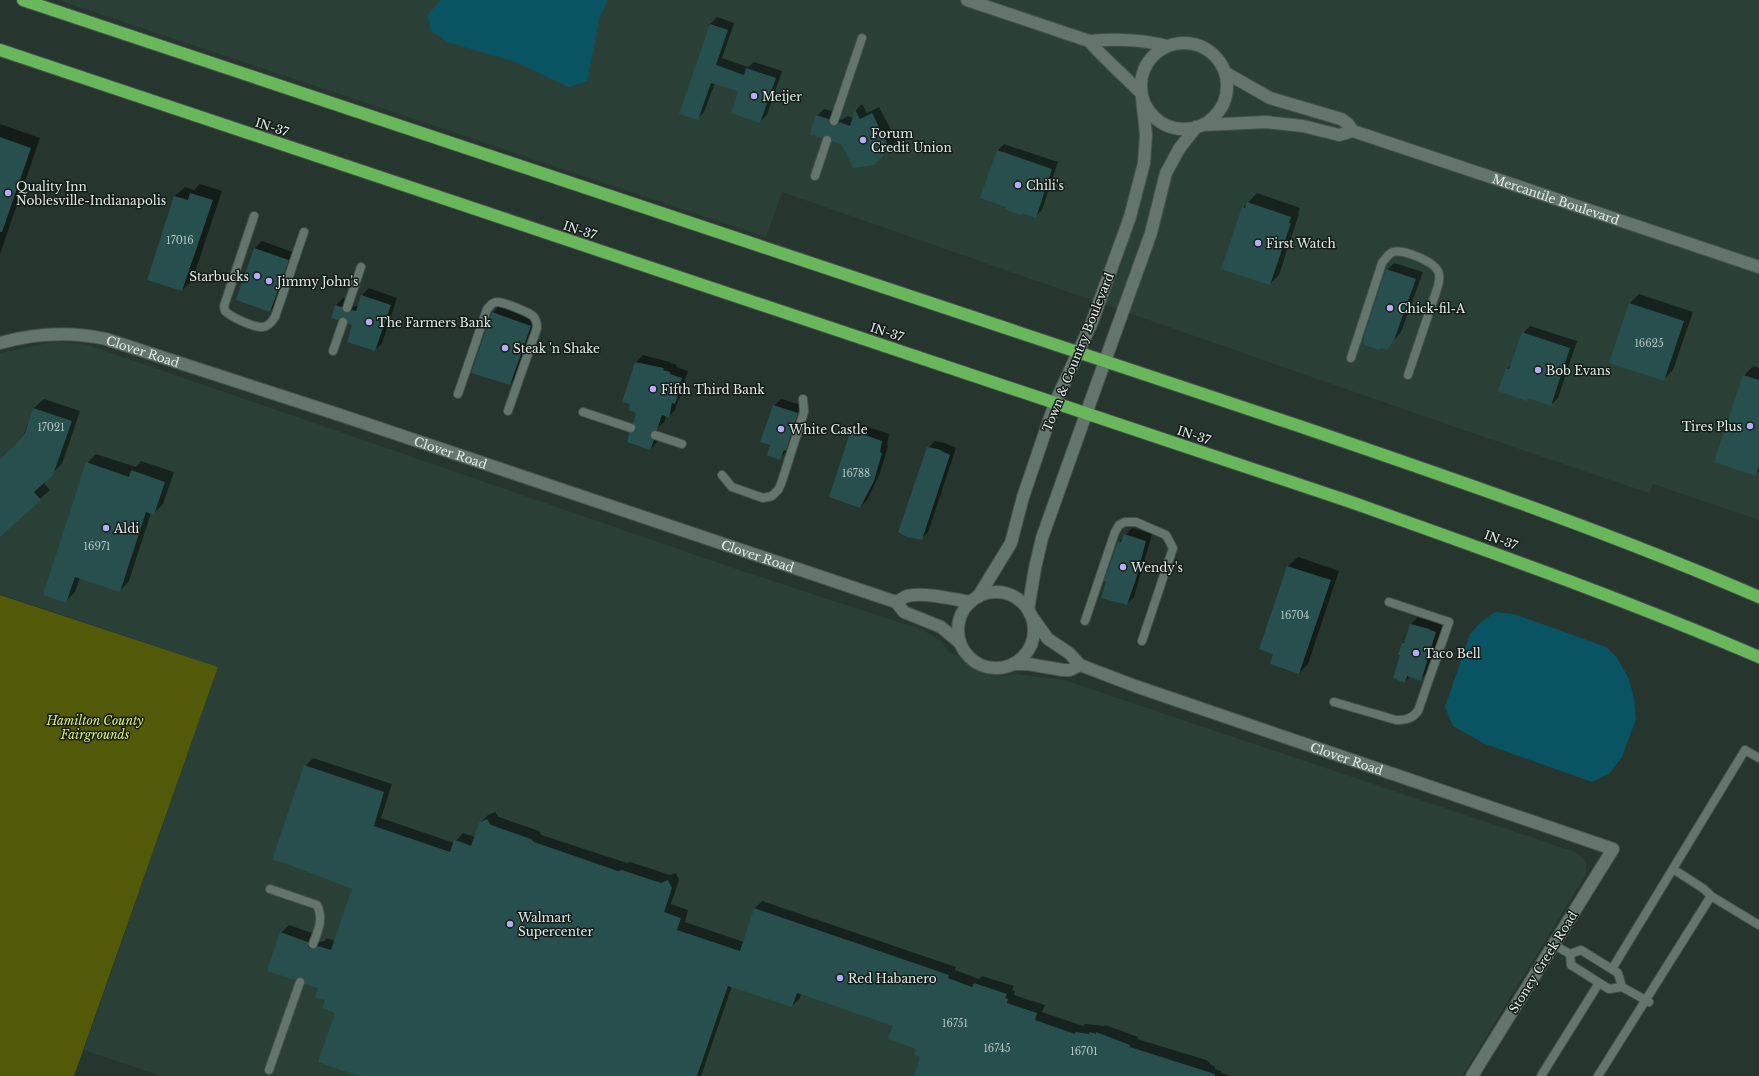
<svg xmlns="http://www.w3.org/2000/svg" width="1759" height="1076" font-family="'Libre Baskerville',serif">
<rect width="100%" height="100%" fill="#26352e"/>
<path fill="#2a4037" d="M58,0H1759V520L1653,484L1649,493L1455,427L782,192L766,237Z
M63,342L88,345L742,571L923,630L941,641L949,652L1001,676L1015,674L1064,680L1572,851L1581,856L1586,862V874L1462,1076H162L84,1050L218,667L0,594V354L5,352L48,343Z"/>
<path fill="#525a09" d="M0,595L218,667L74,1076H0Z"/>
<path fill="#085463" d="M441,0H608L600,16L587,81L569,87L513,61L447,42L432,31L427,15Z
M1495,612L1514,614L1606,647L1616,656L1629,679L1634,698L1636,719L1622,757L1610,773L1592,782L1485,744L1453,726L1445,707L1470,634L1481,622Z"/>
<path fill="#0007" fill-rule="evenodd" d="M717,17L734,23L722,58L748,67L754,62L782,71L767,115L760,122L740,90L715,83L704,112L697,119L710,24Z
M862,104L867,113L879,107L897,141L878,160L843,144L817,116L824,109L836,112V117L842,120L847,116L853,118L856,110Z
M0,124L40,138L0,254Z
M1004,144L1058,162L1042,210L1035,217L1023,212L1022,214L997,151Z
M200,184L222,191L192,281L182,290L148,279L175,196L185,187L194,190Z
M1257,193L1300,208L1298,213L1299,214L1279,275L1270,284L1243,208Z
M262,241L295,253L277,304L270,311L237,299L255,248Z
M1394,263L1423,272L1401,332L1386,349L1387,270Z
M369,288L397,298L382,343L375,350L348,317L341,316L333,318L336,305L343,298L348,300L349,304L353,307L358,306L362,295Z
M1639,294L1693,312L1673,370L1664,379L1610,362L1630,303Z
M499,306L538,319L517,377L510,384L492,313Z
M1530,326L1577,341L1558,398L1551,405L1529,397L1527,399L1507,369L1512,363L1523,333Z
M643,355L670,362V363L677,365L676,367L688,371L683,384L685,385L681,396L678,400L675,410L668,417L666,416L664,422L656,429L660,433L657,442L650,449L630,434L638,427L636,362Z
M1753,366L1759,368V471L1755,475L1744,376Z
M44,399L80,411L62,464L43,482L50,490L0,535V459L22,439L34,408Z
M781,399L804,406L793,442L789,446L787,451L780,458L772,444L774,406Z
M859,424L889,434L887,445L888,446L880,473L867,500L860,507L852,431Z
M935,441L945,443L956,448L928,532L921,539L928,448Z
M96,454L136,467L141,461L174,472L163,504L154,513H151L129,581L120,591L80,578L75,592L65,602L87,463Z
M1132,528L1152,534L1134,597L1127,604L1108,581L1119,542Z
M1298,557L1339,571L1308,664L1299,673L1275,653L1261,648L1288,566Z
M1418,617L1436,622V623L1443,625L1427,673L1420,680L1410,676L1405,682L1401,655L1403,643L1406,640L1411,624Z
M313,758L392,784L381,818L454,843L463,833L475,837L479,824L488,815L495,812L499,817L539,831L541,835L627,863L630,862L670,875L676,873L679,880L671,904L688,910L685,922L744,942L754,909L762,901L956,967L955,970L979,979L982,976L1014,986L1012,990L1015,991L1014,995L1045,1005L1042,1012L1083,1026L1085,1024L1104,1026L1105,1025L1138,1037L1137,1039L1206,1060L1210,1063V1064L1215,1067V1069L1221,1071V1073L1231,1076H915L922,1056L918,1048L894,1025L801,994L800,998L792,1006L732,986L701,1076H361L337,1012L281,933L289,925L315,934L316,939L320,942L324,941L327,938L335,941L353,888L305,766ZM458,841L476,847V849L458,843Z"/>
<path fill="#264f4d" d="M710,24L728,30L716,65L744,75L746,68L776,78L760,123L731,113L738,91L711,83L698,120L679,114Z
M855,110L860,119L872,113L890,149L874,165L853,168L842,145L832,141L829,135H826L822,138L810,134L816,115L829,119L830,124L833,126L837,125L839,122L850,126Z
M0,137L31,148L2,232H0Z
M997,150L1052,169L1036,218L1022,213V215L1009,211L1006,209V207L980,198Z
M190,193L213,200L182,291L147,280L174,196L188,200Z
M1247,202L1291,217L1289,223H1291L1270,285L1221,269L1242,207L1245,208Z
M254,248L289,260L270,312L236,300Z
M1386,269L1416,279L1394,340L1387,350L1381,348L1380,350L1364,345V336Z
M361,295L391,305L375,351L347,342L352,325L348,324L347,318L342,317L338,320L331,318L335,305L342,307L343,311L346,313L350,312L352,310L356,311Z
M1629,303L1684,321L1664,381L1609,363Z
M492,312L531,326L510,385L471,373Z
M1522,332L1570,348L1551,406L1528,398L1527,401L1498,391L1506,368L1509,369Z
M635,362L664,368L663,370L670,372V374L682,378L677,391L679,392L675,404L672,403L669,418L662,415L657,430H654L650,433V436L654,440L650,450L627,442L629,433H632L636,430V427L633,423L636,413L629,410L630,404L622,402Z
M1743,375L1759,380V466L1756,476L1714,462Z
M773,405L798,413L786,451L784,450L780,460L767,455L770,445L760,442Z
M33,408L72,421L53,475L34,492L41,500L0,537V459L20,440L25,433Z
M851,430L882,441L880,452L882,453L874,481L860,508L829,497Z
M927,447L938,449L950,455L922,540L907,537L898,532Z
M86,462L129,477L131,470L165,482L154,515L146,512L120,592L75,577L66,603L43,595Z
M1124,534L1146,541L1136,579L1127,605L1101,598L1106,582L1104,581L1118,541L1121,542Z
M1287,566L1331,580L1299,674L1270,664L1273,654L1259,649Z
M1410,624L1430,629V630L1436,632L1421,681L1407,676L1405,683L1393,678L1400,655H1398L1402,643H1404Z
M304,765L384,792L374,826L450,852L454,840L471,846L479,823L487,819L491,825L531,839L534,842L618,871L622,870L661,883L668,880L672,888L664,912L681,918L677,930L740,951L754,908L949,975L948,978L972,987L974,983L1007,994L1005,998L1008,999L1007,1003L1037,1013L1035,1020L1075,1034L1076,1032L1089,1034L1090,1032L1096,1034V1032L1130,1045V1047L1215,1074V1076H914L920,1057L914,1055L916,1049L888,1039L893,1026L797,993L792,1007L728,986L697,1076H358L318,1062L335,1013L322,1008L325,1000L315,997L318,988L305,984V981L302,977H299L295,980L267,971L280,932L308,942V947L311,949L316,948L318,946L331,950L352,889L285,863L272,860Z"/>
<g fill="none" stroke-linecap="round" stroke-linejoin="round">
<g stroke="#45524c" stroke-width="10">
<path id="lane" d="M834,121L862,38
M815,176L827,140
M254,216L224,306L225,311C231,317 254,328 263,327C269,326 272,322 275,317L304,232
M347,308L361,267
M333,351L343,322
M1351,358L1382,263C1385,259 1388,254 1393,252C1403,249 1433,261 1438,271C1440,275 1439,282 1438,286L1408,375
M458,394L487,309C490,306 492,302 497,302C504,302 528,312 533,316C536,319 537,324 537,328L508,411
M583,412L631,428
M655,435L682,444
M722,475L732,487L763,498L772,496L778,490L781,484L804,412L803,399
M1085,621L1115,532L1119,525L1125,522H1136L1166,535L1173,548L1142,641
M1334,702L1396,720C1406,720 1412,719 1418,711L1449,622L1389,602
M1673,869L1704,889L1711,896
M270,889L317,905C324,919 318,931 313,944
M1554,945L1570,954
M1581,950L1618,973L1622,987L1609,989L1571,965L1570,954Z
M1612,969L1745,750L1759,758
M1622,987L1649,1002
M269,1070L300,982
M1541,1076L1599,983
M1598,1076L1711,896L1759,925"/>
</g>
<g stroke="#45524c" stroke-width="14">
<g id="street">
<path id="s1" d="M0,343C36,333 69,331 106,339L340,415L896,602L904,612L941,627L960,643"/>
<circle cx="996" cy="630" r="38"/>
<path d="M978,597L1011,543L1023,497L1055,403"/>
<path d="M896,602C900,600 904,597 907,596C927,592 951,599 970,602"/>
<path d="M1028,610L1035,568L1042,538L1086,414"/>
<path id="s2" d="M1030,614L1048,639L1069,653L1080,665L1135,686L1613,849L1472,1076"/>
<path d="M1013,664H1028L1063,670H1070L1080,665"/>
</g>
</g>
<g stroke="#45524c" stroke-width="14">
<g id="secondary">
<path d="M967,0L1089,41C1117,39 1140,39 1167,46"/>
<path d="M1089,41C1105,60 1124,75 1141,93"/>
<circle cx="1184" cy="86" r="43"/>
<path d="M1226,73L1270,98L1341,119L1348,124L1353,131"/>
<path id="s3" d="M1203,125L1266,122L1303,126L1339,135L1353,131L1759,267"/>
<path d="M1055,403L1092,322L1130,217L1144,163L1146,135L1142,98"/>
<path d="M1086,414L1151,233L1166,173L1179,149L1196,127"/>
</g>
</g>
<g stroke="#45524c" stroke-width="14">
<path id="highway" d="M23,0L1299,426C1454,479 1609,532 1759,597
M0,50L1348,501C1486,550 1624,599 1759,657"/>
</g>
<use href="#lane" stroke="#64756d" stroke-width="8"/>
<use href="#street" stroke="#64756d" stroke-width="12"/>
<use href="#secondary" stroke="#64756d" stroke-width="12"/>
<use href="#highway" stroke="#69b75b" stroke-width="12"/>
</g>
<g fill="#b7abf8" stroke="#141b18" stroke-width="1.5">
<circle cx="754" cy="96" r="4"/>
<circle cx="863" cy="140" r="4"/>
<circle cx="1018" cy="185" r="4"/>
<circle cx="8" cy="193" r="4"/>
<circle cx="1258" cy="243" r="4"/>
<circle cx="257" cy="276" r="4"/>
<circle cx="269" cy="281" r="4"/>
<circle cx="1390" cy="308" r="4"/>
<circle cx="369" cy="322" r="4"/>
<circle cx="505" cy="348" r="4"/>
<circle cx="1538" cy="370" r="4"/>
<circle cx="653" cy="389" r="4"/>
<circle cx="1750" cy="426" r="4"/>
<circle cx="781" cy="429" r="4"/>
<circle cx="106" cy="528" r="4"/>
<circle cx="1123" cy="567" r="4"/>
<circle cx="1416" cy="653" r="4"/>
<circle cx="510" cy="924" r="4"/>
<circle cx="840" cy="978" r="4"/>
</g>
<g text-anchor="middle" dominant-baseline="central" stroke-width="3" stroke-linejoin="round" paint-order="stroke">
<g font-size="10" fill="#b3c5c0">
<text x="180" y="240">17016</text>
<text x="1649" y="343">16625</text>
<text x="51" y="427">17021</text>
<text x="856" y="473">16788</text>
<text x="97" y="546">16971</text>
<text x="1295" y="615">16704</text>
<text x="955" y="1023">16751</text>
<text x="997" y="1048">16745</text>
<text x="1084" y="1051">16701</text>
</g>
<g font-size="12" fill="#e2ece7" stroke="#141b18" text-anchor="start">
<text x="762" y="96">Meijer</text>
<text x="871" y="133">Forum<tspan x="871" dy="14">Credit Union</tspan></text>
<text x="1026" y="185">Chili's</text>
<text x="16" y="186">Quality Inn<tspan x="16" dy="14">Noblesville-Indianapolis</tspan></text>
<text x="1266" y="243">First Watch</text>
<text x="249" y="276" text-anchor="end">Starbucks</text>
<text x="277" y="281">Jimmy John's</text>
<text x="1398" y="308">Chick-fil-A</text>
<text x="377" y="322">The Farmers Bank</text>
<text x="513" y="348">Steak 'n Shake</text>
<text x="1546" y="370">Bob Evans</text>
<text x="661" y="389">Fifth Third Bank</text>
<text x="1742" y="426" text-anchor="end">Tires Plus</text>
<text x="789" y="429">White Castle</text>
<text x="114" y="528">Aldi</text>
<text x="1131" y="567">Wendy's</text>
<text x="1424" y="653">Taco Bell</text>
<text x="518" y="917">Walmart<tspan x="518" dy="14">Supercenter</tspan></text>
<text x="848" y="978">Red Habanero</text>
</g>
<g font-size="12" fill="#e2ece7" stroke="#141b18">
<text transform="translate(272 127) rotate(18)">IN-37</text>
<text stroke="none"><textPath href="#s3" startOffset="366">Mercantile Boulevard</textPath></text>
<text transform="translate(580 230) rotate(18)">IN-37</text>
<text transform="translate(887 332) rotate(18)">IN-37</text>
<text stroke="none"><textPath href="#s1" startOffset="146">Clover Road</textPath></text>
<text transform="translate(1078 352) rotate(-68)">Town &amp; Country Boulevard</text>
<text transform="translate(1194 435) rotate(18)">IN-37</text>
<text stroke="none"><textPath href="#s1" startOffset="470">Clover Road</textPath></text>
<text transform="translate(1501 540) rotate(20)">IN-37</text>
<text stroke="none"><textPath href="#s1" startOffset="794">Clover Road</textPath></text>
<text stroke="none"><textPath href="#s2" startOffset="355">Clover Road</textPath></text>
<text transform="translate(1543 962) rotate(-58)">Stoney Creek Road</text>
</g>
<g font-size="12" font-style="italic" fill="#deef76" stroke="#141b18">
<text x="95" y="720">Hamilton County<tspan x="95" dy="14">Fairgrounds</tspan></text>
</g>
</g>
</svg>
